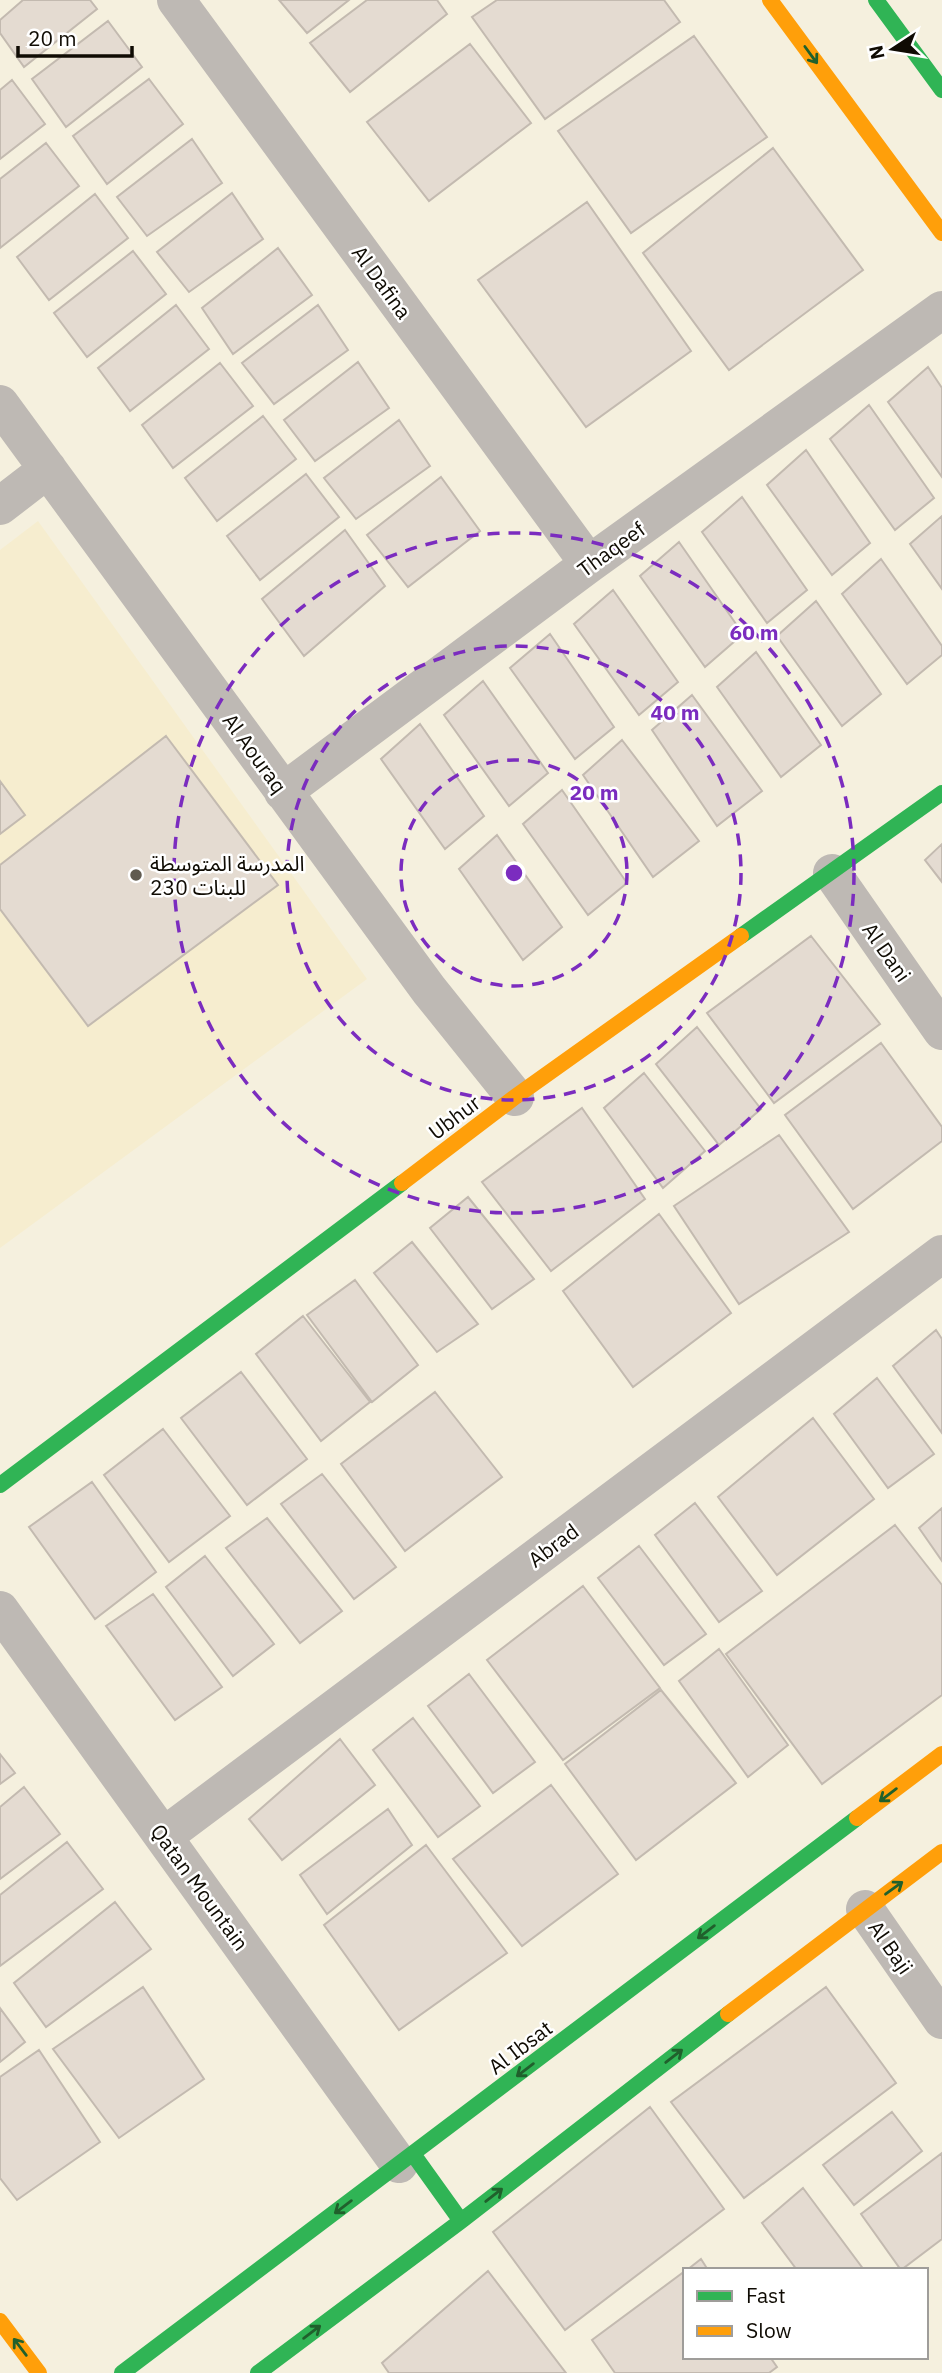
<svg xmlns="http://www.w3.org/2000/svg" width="942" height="2373" font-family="'IBM Plex Sans','Noto Sans Arabic',sans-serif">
<rect width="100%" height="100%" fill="#f5f0de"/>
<path fill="#f6edcf" d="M38,521L367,979L0,1248V550Z"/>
<path fill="#e4dbd1" stroke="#c3bab0" stroke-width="2" d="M23,0H90L97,9L24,67L0,33V20Z
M279,0H349L307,33Z
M367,0H437L447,14L350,92L310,43Z
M497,0H664L680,22L545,119L472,17Z
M108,21L142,67L66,127L32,79Z
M694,36L767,137L631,233L558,131Z
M470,44L531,123L429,201L367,122Z
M149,79L183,124L107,184L73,136Z
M12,80L45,124L0,159V90Z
M192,139L222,183L147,236L117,197Z
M46,143L79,186L0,248V179Z
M773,148L863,270L729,370L643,253Z
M232,193L263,239L189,292L157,252Z
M95,194L128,238L49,300L17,257Z
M587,202L691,351L586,427L478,280Z
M278,248L312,295L233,354L202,308Z
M133,251L166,294L87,357L54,313Z
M176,305L209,349L130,411L98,368Z
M318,305L348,350L274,404L242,363Z
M358,362L389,408L315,461L284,420Z
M220,363L253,406L173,468L142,425Z
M928,367L942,388V477L888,402Z
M869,405L934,498L895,530L830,439Z
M263,416L296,459L217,521L185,478Z
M399,420L430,466L356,519L324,478Z
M806,450L870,543L832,575L767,485Z
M306,474L339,517L260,580L227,536Z
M441,477L480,531L408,587L367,535Z
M742,497L807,590L767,623L702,532Z
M942,516V589L910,544Z
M345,530L385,586L304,656L262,599Z
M679,542L743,634L705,667L640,576Z
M881,559L942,646V655L907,684L842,594Z
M613,590L678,682L639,715L574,624Z
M816,601L881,694L842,726L777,636Z
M550,634L614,727L575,759L510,668Z
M756,652L821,745L781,777L717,687Z
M483,681L548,773L509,806L444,715Z
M692,695L762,791L717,826L652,730Z
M420,724L484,816L445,849L381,759Z
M166,736L278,885L88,1026L0,909V865Z
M622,740L699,841L653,877L583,775Z
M0,781L25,815L0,834Z
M562,790L627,883L588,915L523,824Z
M497,835L562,927L523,960L459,869Z
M942,844V882L925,860Z
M811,936L880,1024L774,1103L707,1013Z
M697,1027L761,1109L719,1145L656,1064Z
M881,1043L942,1127V1141L853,1209L785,1115Z
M644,1073L705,1151L663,1188L604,1108Z
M582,1108L645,1199L551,1271L482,1182Z
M779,1135L849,1232L739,1304L674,1206Z
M468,1197L534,1279L492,1309L430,1228Z
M659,1214L731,1313L633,1387L563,1291Z
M412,1242L478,1324L437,1352L374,1273Z
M355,1280L418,1365L372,1402L307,1315Z
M303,1316L370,1402L321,1441L256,1354Z
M936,1330L942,1339V1433L893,1366Z
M241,1372L307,1459L247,1505L181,1418Z
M877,1378L934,1454L888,1488L834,1414Z
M435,1392L502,1477L405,1551L341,1464Z
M813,1418L874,1499L777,1575L718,1497Z
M163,1429L230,1516L169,1562L104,1475Z
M322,1474L396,1567L354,1599L281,1504Z
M92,1482L156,1572L95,1619L29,1527Z
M695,1503L762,1591L719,1622L655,1535Z
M942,1508V1561L919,1528Z
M267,1518L342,1611L300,1643L226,1548Z
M895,1525L942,1585V1695L822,1784L726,1654Z
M639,1546L706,1634L664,1665L598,1578Z
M205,1556L274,1644L233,1676L166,1587Z
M583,1586L660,1688L563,1760L487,1660Z
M153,1594L222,1687L175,1720L106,1626Z
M719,1649L788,1745L748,1777L679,1681Z
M469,1674L535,1762L493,1793L428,1706Z
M661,1690L736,1783L636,1860L565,1764Z
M413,1718L480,1806L438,1837L373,1750Z
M340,1739L375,1785L282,1860L249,1819Z
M0,1754L15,1773L0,1784Z
M551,1785L618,1874L522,1946L453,1859Z
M24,1787L60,1834L0,1879V1807Z
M388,1809L412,1845L327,1914L300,1875Z
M67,1842L103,1889L0,1966V1895Z
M426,1845L507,1953L399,2030L324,1925Z
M115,1902L151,1949L46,2027L14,1983Z
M143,1987L204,2079L119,2138L53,2049Z
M826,1987L896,2083L744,2198L671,2102Z
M0,2008L25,2042L0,2062Z
M39,2050L100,2142L17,2200L0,2178V2077Z
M650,2107L724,2209L565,2330L493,2232Z
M892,2112L922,2151L854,2205L823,2165Z
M942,2153V2239L901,2270L861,2214Z
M803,2188L864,2270H797L762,2223Z
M701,2259L708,2270H687Z
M488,2271L566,2373H389L382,2363Z
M685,2271V2357H770L777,2367L769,2373H615L592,2340Z"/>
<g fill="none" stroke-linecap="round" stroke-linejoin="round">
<path stroke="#beb9b4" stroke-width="38" d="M176,0L589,564
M0,404L429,990L515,1097
M0,506L48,469
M283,792L589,564L942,310
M832,873L942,1031
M0,1610L399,2164
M164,1836L942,1254
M865,1909L942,2020"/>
<path stroke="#30b455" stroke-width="16" d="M876,0L942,90
M741,936L942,793
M0,1485L402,1183
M413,2154L461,2221
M122,2373L857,1818
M258,2373L461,2221L728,2014"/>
<path stroke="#ff9f0a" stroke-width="16" d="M770,0L942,233
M402,1183L515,1097L741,936
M857,1818L942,1754
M728,2014L942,1852
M0,2321L39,2373"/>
</g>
<defs><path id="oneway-shaft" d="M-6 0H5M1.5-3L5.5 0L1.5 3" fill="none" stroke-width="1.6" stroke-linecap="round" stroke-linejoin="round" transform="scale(1.75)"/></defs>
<g stroke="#20602c">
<use href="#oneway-shaft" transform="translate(811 55) rotate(54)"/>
<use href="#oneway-shaft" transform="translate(888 1795) rotate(143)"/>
<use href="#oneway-shaft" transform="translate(894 1888) rotate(-36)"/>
<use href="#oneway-shaft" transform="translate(706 1932) rotate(143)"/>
<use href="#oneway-shaft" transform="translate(674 2056) rotate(-38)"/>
<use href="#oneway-shaft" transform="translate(525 2070) rotate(143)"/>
<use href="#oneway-shaft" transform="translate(494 2195) rotate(-38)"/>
<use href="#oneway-shaft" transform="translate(343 2207) rotate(143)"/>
<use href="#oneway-shaft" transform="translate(312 2332) rotate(-37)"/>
<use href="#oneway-shaft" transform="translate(20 2347) rotate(-127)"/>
</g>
<g fill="none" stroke="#7b2cbf" stroke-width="3.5" stroke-dasharray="12 9">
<circle cx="514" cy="873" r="113"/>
<circle cx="514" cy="873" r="227"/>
<circle cx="514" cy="873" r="340"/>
</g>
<circle fill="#605b50" stroke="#fff" stroke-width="2.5" cx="136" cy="875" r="7"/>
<g text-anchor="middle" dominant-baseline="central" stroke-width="5" stroke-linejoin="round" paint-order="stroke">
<g font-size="21" fill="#0f0b03" stroke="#fff">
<text transform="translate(382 282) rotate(54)">Al Dafina</text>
<text transform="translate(611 549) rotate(-36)">Thaqeef</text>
<text transform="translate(255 753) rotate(54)">Al Aouraq</text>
<text transform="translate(887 952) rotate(55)">Al Dani</text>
<text transform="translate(454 1117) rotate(-37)">Ubhur</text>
<text transform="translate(553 1545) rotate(-37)">Abrad</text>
<text transform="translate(200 1887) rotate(54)">Qatan Mountain</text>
<text transform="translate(891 1947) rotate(55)">Al Baji</text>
<text transform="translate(520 2047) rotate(-37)">Al Ibsat</text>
</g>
<g font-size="21" fill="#0f0b03" stroke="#fff" text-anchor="start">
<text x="150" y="863">المدرسة المتوسطة<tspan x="150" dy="24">230 للبنات</tspan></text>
</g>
</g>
<circle cx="514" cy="873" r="10" fill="#7b2cbf" stroke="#fff" stroke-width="3.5"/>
<g font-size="21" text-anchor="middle" font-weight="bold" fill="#7b2cbf" stroke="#fff" stroke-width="5" stroke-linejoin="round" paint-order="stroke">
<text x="754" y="640">60 m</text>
<text x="675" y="720">40 m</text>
<text x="594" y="800">20 m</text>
</g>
<rect x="683" y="2268" width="245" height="91" fill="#ffffff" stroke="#9f9d9a" stroke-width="2"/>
<rect x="697" y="2291" width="35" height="10" fill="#30b455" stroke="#9f9d9a" stroke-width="2"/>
<text x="746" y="2303" font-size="21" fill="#0f0b03">Fast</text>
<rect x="697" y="2326" width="35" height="10" fill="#ff9f0a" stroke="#9f9d9a" stroke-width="2"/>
<text x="746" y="2338" font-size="21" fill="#0f0b03">Slow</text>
<g transform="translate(893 49) rotate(258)" stroke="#ffffff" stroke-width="5" paint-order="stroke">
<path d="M0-5L12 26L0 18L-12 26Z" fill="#0f0b03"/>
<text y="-10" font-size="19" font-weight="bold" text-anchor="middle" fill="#0f0b03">N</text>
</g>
<path d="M18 46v10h114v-10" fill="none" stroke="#0f0b03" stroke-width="3.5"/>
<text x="28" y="46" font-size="21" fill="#0f0b03" stroke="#ffffff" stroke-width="5" paint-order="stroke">20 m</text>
</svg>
